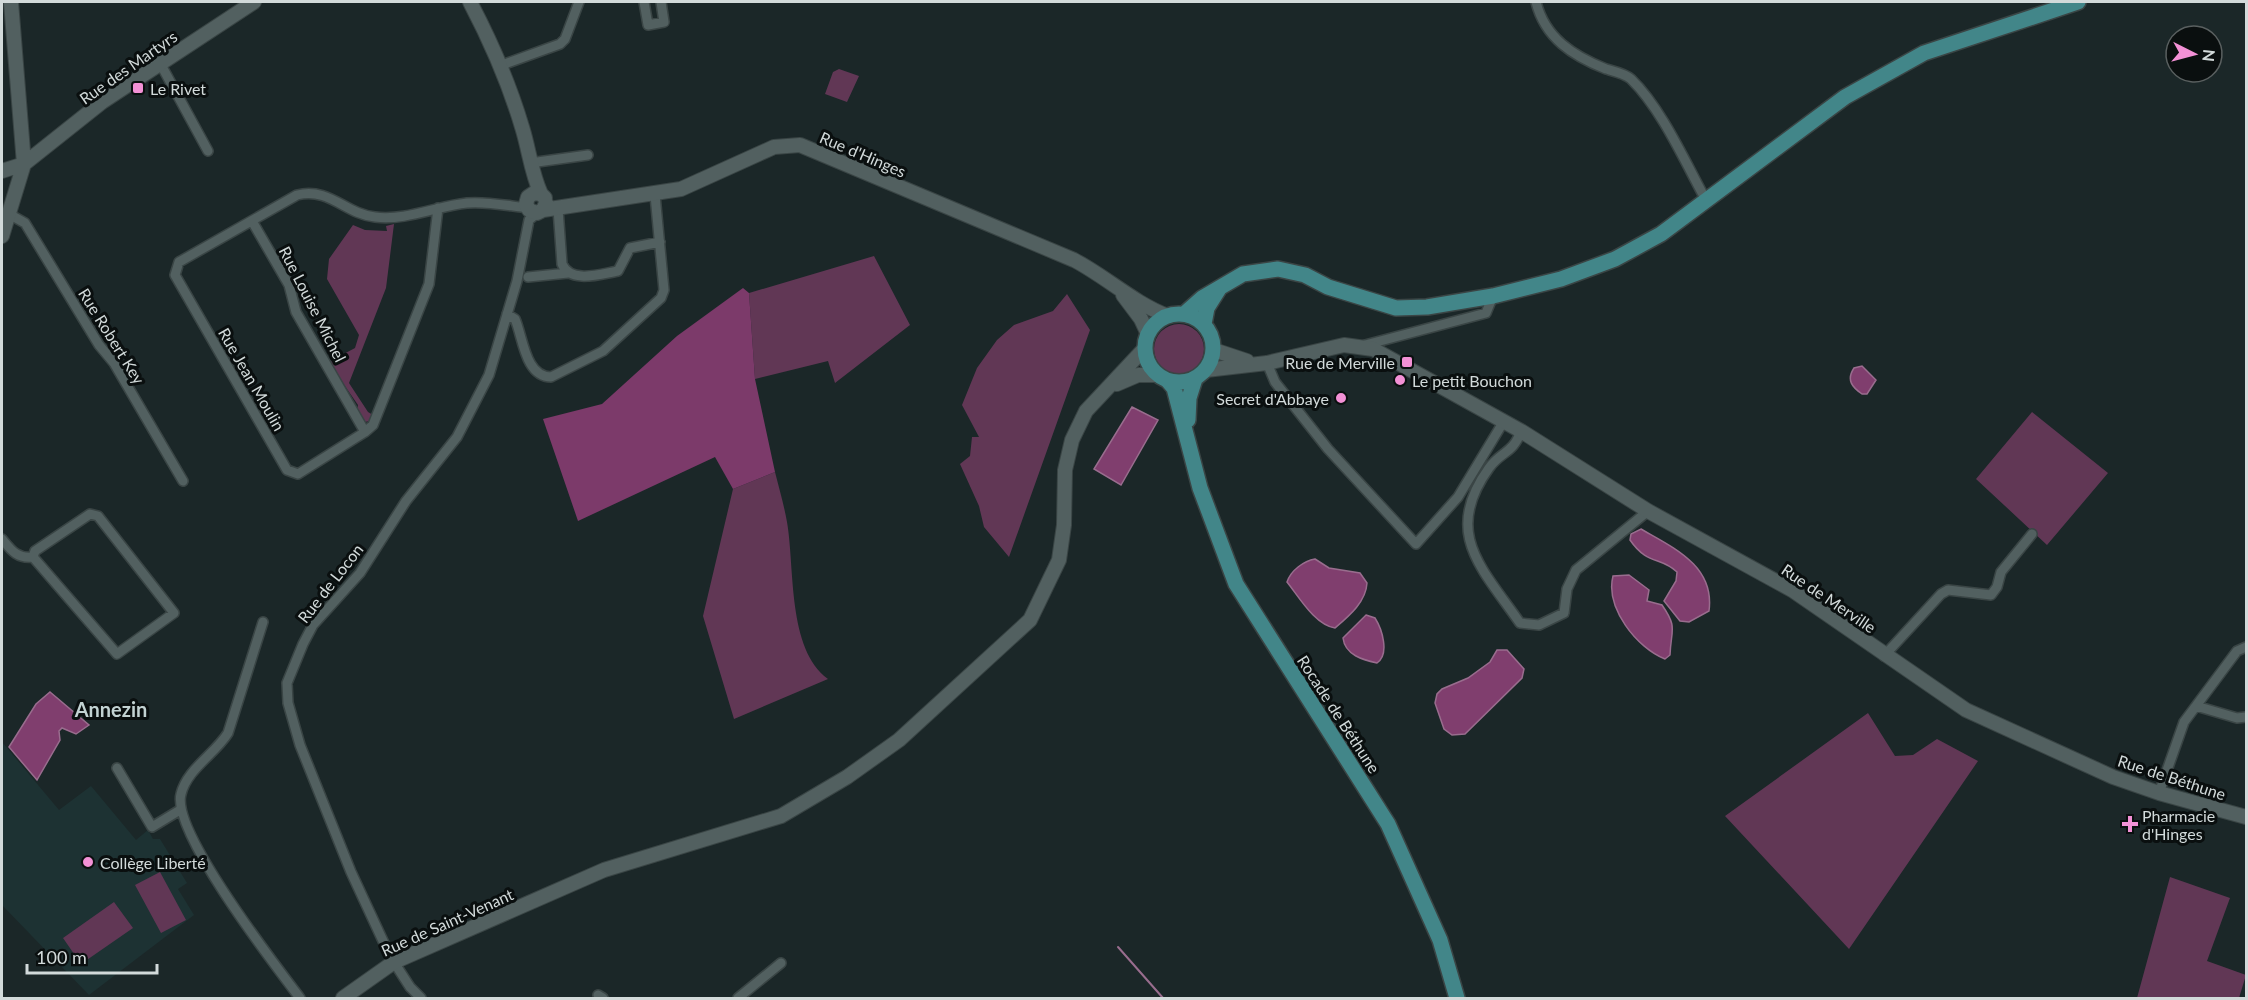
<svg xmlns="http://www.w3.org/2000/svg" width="2248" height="1000" font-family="Lato,sans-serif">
<rect width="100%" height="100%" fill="#1b2728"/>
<path fill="#1d3233" d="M2,742L59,810L91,786L136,840L148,830L153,839H160L187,883L178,889L194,915L89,995L2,905Z"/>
<path fill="#613755" d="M839,69L859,76L847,102L825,94L833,72Z
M394,224L386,288L349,383L368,412L373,415L371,421L364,422L357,411L358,405L329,363L334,360L336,364L340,362L338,357L355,348L359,335L327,279L329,259L353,225L365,230L387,231L386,226Z
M874,256L910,325L835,383L828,361L755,379L749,293Z
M1067,294L1090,330L1009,557L984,527L979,506L960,464L970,456L972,437H979L962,405L977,368L997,340L1014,325L1053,311Z
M1154 349a25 25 0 1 1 50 0a25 25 0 1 1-50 0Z
M2032,412L2108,473L2047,545L1976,479Z
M775,472C779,488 784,505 787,522C795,568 787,649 828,679L734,719L703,616L733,489Z
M1868,713L1895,756L1913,755L1937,739L1978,761L1849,949L1725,816Z
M160,872L186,920L161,933L135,885Z
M2170,877L2230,898L2207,961L2246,975L2239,998H2137Z
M114,902L133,928L81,964L63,938Z"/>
<path fill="#7c3a6a" d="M743,288L749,293L755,379L775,472L733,489L715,457L578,521L543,419L602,404L677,336Z"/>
<path fill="#803e6e" stroke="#996d8e" stroke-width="1.5" d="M1862,366L1876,380L1867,394H1862C1852,387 1846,380 1854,368Z
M1132,407L1158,420L1121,485L1094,469Z
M1641,529C1674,548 1715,566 1709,611L1689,622L1680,621L1664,601L1676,581L1677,572C1660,556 1648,566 1630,540L1631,534Z
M1315,559L1329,568L1360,573L1367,583C1366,602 1349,616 1335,628C1315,625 1299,597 1287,582C1291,570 1304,561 1315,559Z
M1629,575L1649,590L1647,601L1662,605C1678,628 1671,629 1670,655L1665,659C1637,648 1605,608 1613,576Z
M1366,615L1375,618C1382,629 1390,654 1377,663C1363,660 1345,655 1343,638Z
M1497,650H1507L1524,669L1522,678L1465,734L1452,735L1444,729L1435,703L1437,694L1442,689L1468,678L1490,662Z
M50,692L89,725L76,734L62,728L59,731L60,740L37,780L9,747L36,704Z"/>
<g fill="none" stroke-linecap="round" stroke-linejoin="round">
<path stroke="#996d8e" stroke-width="2" d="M1118,947L1163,998"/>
<g stroke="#3a4545" stroke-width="12">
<path id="street" d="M644,2L648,25L664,22L661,2
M1536,2C1545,38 1573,56 1606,69C1613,71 1626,74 1631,79C1662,109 1686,164 1707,202
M160,63L208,151
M502,65L560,44L565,39L579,2
M530,163L588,155
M438,208L429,284L373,425L365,432L298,474L287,470L175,275L179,262L297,195C330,187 345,214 375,217C406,221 437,206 467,203C486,201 509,206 528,208
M558,209L562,264C571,284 600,274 618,271L630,248L660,242
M9,214L25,223L99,345L114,363L183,481
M252,221L289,285L296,312L365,432
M528,277L568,273
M507,314L515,319C523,337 525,377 551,377L603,351L661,298L664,290L655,195
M1365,345L1486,313L1493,296
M1267,363L1275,382L1328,449L1416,544L1458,497L1504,421
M1521,431C1513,454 1501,451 1489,468C1442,533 1482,568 1520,623L1539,625L1564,613L1567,589L1576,570L1648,511
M90,514L98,516L174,613L117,654L33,557L35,551Z
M2,539C11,550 17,559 33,557
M263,622L228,733C215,754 187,769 181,794C171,831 275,965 300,998
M1884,656L1941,594L1948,590L1991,595L1997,587L2001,572L2032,534
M2196,706L2237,718L2246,717
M117,768L152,827L180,810
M2159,793L2184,722L2237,651L2246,647
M598,995L603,998
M421,998L410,987L390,956L351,872L300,745L288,703L287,683L303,644L313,625L360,573L406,501L457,437L489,375L517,281L529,220L537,213
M738,998L781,963"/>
</g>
<g stroke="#3a4545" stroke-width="16">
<path id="secondary" d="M470,2C491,42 509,83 522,127C529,149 531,172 541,194
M2,171L24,164L102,102L254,2
M545,198L541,194L534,193L528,197L526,204L529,210L537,213L543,210L546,203
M543,210L681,189L774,147L800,145L1074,260C1105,276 1135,304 1168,316
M2,236L24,164L11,2
M1123,295L1141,319L1148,334
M1214,350L1247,361
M1206,370L1267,363L1344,345L1373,349L1521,431L1648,511L1792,590L1966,710L2113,777L2159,793L2246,817
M1117,384L1138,375H1157
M343,998L394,962L604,870L781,816L847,777L899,740L1030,620L1059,560L1064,525L1065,470L1072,440L1086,411L1145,348"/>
</g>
<g stroke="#3a4545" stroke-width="18">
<path id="primary" d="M1145 348a34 34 0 1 1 68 0a34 34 0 1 1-68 0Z
M1184,314L1202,298L1243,274L1278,269L1305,275L1328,287L1396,308L1427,307L1493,296L1561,279L1615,259L1661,234L1845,97L1924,53L2078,2
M1204,324L1207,308L1219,289
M1168,381L1174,388L1200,488L1236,584L1388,824L1440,940L1457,998
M1188,420L1189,398L1195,379"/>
</g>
<use href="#street" stroke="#526060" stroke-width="9"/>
<use href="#secondary" stroke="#526060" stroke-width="14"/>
<use href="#primary" stroke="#428689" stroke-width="15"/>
</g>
<g fill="#f391d6" stroke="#0a0f0f" stroke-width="2">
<rect x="132" y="82" width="12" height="12" rx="3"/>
<rect x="1401" y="356" width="12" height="12" rx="3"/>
<circle cx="1400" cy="380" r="6"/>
<circle cx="1341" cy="398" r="6"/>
<path d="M2127 815h6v6h6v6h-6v6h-6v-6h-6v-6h6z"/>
<circle cx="88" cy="862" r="6"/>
</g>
<g text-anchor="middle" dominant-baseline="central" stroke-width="6" stroke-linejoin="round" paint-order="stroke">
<g font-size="16" fill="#d2dada" stroke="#0a0f0f">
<text transform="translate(128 67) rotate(-35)">Rue des Martyrs</text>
<text transform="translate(863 154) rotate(23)">Rue d'Hinges</text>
<text transform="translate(313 304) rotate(63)">Rue Louise Michel</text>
<text transform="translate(112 336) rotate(58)">Rue Robert Key</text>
<text transform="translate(252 379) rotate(60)">Rue Jean Moulin</text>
<text transform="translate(330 583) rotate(-52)">Rue de Locon</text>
<text transform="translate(1829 598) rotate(34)">Rue de Merville</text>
<text transform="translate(1339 714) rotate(57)">Rocade de Béthune</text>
<text transform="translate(2172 777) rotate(18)">Rue de Béthune</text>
<text transform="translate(447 922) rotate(-24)">Rue de Saint-Venant</text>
</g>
<g font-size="16" fill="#d2dada" stroke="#0a0f0f" text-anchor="start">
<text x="150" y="88">Le Rivet</text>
<text x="1395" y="362" text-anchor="end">Rue de Merville</text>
<text x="1412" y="380">Le petit Bouchon</text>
<text x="1329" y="398" text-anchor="end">Secret d'Abbaye</text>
<text x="2142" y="815">Pharmacie<tspan x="2142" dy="18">d'Hinges</tspan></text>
<text x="100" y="862">Collège Liberté</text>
</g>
<g font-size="20" font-weight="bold" fill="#c2d2d2" stroke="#0a0f0f">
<text x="111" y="709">Annezin</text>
</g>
</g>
<rect width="2248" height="1000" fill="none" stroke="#d2dada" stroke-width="6"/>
<g transform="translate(2194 54) rotate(96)"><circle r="28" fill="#0a0f0f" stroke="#5a6060" stroke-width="1.5"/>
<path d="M0-4.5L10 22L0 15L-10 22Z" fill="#f391d6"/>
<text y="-9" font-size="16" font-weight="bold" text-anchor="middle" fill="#d2dada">N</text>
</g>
<path d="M27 964v9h130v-9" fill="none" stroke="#d2dada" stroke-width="3"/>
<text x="36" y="964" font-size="18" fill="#d2dada" stroke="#0a0f0f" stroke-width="4.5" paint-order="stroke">100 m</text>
</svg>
